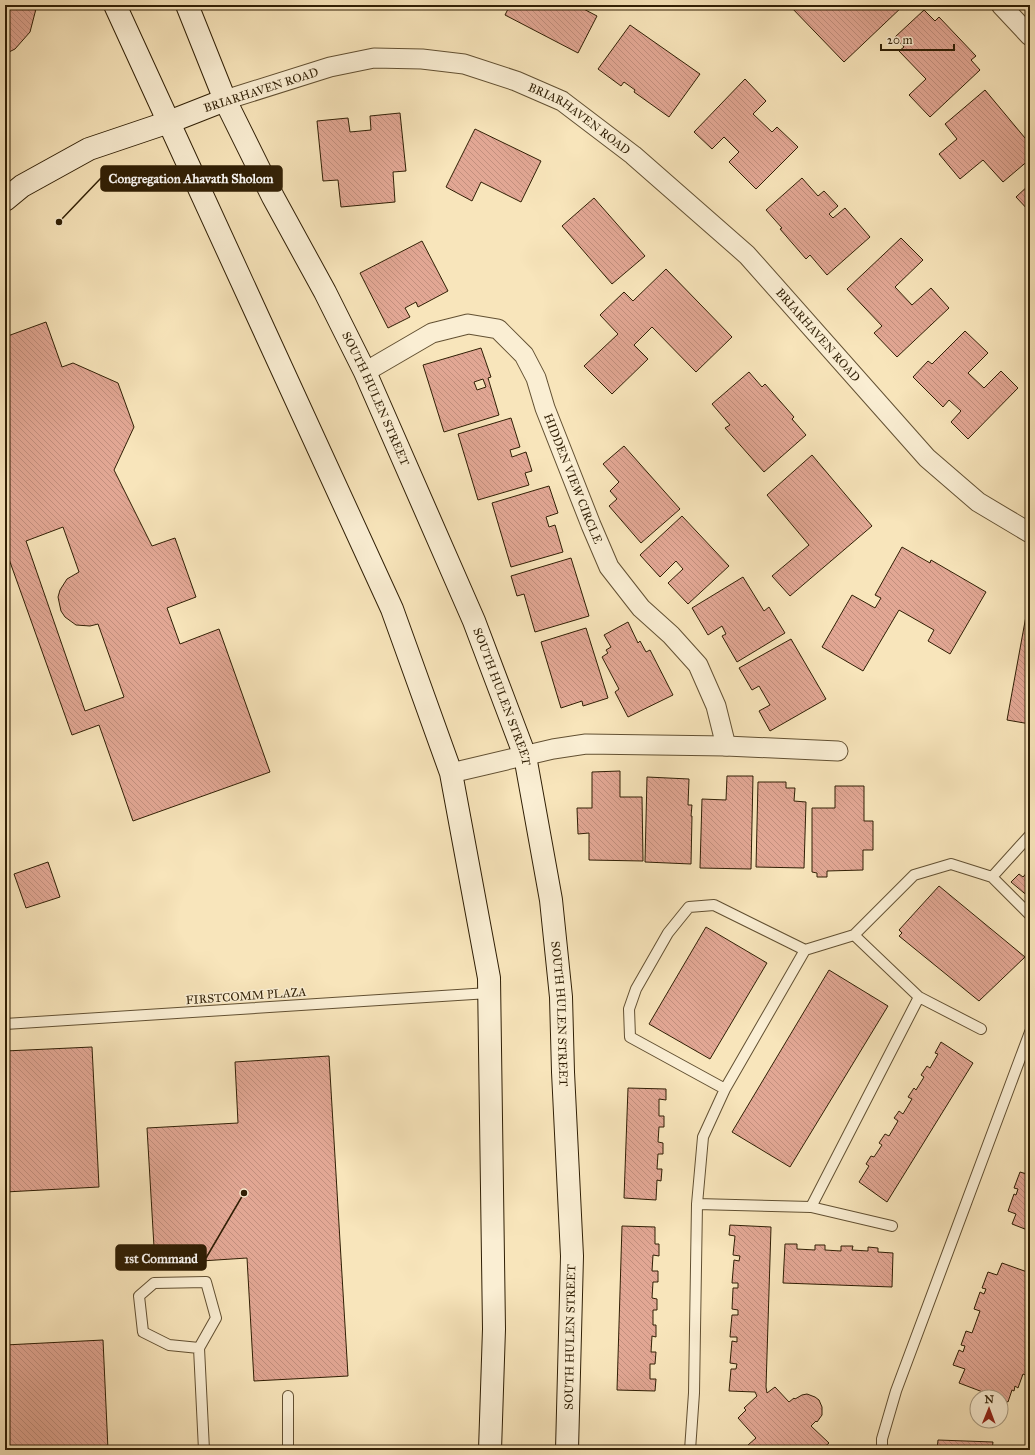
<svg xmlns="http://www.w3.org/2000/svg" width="1035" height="1455" font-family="'IM FELL Great Primer',serif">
<defs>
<pattern id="building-back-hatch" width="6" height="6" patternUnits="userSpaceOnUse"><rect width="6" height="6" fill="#e2a794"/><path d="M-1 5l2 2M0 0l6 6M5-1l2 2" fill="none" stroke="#c28f7e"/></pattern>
</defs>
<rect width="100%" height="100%" fill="#f8e5bb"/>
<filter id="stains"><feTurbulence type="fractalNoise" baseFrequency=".005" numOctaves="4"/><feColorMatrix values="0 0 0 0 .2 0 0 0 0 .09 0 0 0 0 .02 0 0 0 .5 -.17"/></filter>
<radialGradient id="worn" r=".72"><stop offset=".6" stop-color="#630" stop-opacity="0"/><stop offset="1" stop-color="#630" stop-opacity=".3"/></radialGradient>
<path fill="url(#building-back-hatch)" stroke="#301f05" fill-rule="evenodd" d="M5,5H37L30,32L15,49L5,54Z
M510,5H576L597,16L578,53L505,15Z
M789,5H904L844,62Z
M924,10L935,21L939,17L976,56L971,60L980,70L930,117L909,95L926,79L899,51L904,47L895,37Z
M630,25L700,74L669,117L634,92L635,90L624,82L621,86L598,69Z
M745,79L766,101L753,114L772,132L777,127L798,147L756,189L729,162L739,152L724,137L712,149L694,132Z
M985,90L1030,144V159L1003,182L983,160L960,179L939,154L957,139L945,124Z
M400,113L406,171L393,172L395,202L341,207L338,180L323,181L317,121L348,118L350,132L371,130L370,116Z
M475,129L541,161L521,202L481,182L472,201L446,187Z
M802,178L818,196L824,191L838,206L829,214L833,218L845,208L870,237L827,275L810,255L806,259L780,229L782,228L766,210Z
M1030,184V212L1016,197Z
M594,198L645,256L612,284L562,226Z
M901,238L923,260L895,287L912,305L931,288L949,308L897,357L874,333L882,326L847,289Z
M422,241L448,291L418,307L416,302L405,308L410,317L388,328L360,273Z
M666,269L732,337L696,372L652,327L634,345L648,359L612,394L584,366L618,334L600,315L624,292L633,301Z
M46,322L62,367L73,363L118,383L134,427L114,470L152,546L175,538L196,597L167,608L180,644L219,629L270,772L133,821L99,725L72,735L5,548V337ZM63,527L79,572L67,579L60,590L58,597L61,611L65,617L76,625L90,626L98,624L124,697L85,711L26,541Z
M965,331L988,353L968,373L984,388L1001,371L1018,388L968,439L951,422L961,411L949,400L943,407L913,377L928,361L932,364Z
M481,348L491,377L488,378L499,415L444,432L423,365ZM483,379L486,387L477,390L474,382Z
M749,372L762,387L765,384L794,417L792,419L806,435L764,472L725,428L730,425L712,404Z
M511,418L520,447L510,450L512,457L526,452L532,471L525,473L529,485L478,500L458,434Z
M624,446L680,509L641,543L609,506L617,499L610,491L619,482L603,464Z
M812,455L872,526L790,596L772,576L809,545L767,495Z
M549,486L558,513L546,517L549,527L555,525L563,552L511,567L492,503Z
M682,516L729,566L688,604L668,583L683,569L676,561L660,577L640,555Z
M902,547L930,563L931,560L986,592L950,654L928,641L934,630L899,610L863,671L822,647L852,595L875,608L881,598L875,595Z
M571,558L589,616L535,632L524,594L517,596L511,576Z
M743,577L764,611L769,607L785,633L737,662L722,636L726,634L722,626L708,635L692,608Z
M1028,605H1030V724L1007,720Z
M628,622L638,643L640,641L646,652L650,650L673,695L628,717L615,692L619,689L602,657L608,653L606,650L611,647L604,635Z
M586,628L608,698L583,706L582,701L561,708L541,642Z
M791,639L826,699L770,731L759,711L770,705L759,686L752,690L739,668Z
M620,771V797H642L643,861L589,860V833L578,834L577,808H592V772Z
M727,776H753L751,869L700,868L702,799L726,800Z
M647,777L689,779L688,805H692L691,816H692L691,864L645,862Z
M758,782H786V788H795L794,801L806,802L804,868L756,867Z
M835,786H864V821H873V850H863V870L827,871V877H817V873L812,872V808H835Z
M48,862L60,897L26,908L14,874Z
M1030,869V898L1011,882L1019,874L1023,877Z
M939,886L1025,957L979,1001L899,936L902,933L899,930Z
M706,927L767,963L710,1059L649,1024Z
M829,970L888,1006L790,1167L732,1132Z
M941,1042L973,1063L887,1202L859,1182L869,1166L866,1164L871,1156L874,1157L882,1145L879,1143L885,1134L889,1136L898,1121L894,1118L897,1114L899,1111L903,1114L912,1099L908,1097L914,1088L916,1090L924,1077L921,1075L927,1066L930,1068L938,1054L935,1053Z
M92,1047L99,1187L5,1192V1051Z
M329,1056L348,1376L254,1381L247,1258L155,1264L147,1128L238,1123L235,1062Z
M628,1088L666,1089V1100L659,1099V1116H664V1127H659L658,1142L663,1143V1154H658L657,1169H662L661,1181L657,1180L656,1200L624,1198Z
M1020,1172L1030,1175V1174V1231L1012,1224L1016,1214L1008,1211L1014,1194L1016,1195L1018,1189L1014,1188Z
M730,1225L771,1227L766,1387L767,1393L775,1387L789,1402L794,1398L795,1399L802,1395L807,1394L815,1397L819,1400L822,1407V1415L817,1422L816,1421L811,1426L829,1443L821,1450H753L748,1445L756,1438L738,1418L746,1410L744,1408L757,1396L755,1392L729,1391L731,1369H736L737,1364L730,1363L732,1341L737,1342V1337H730L732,1315H738V1310L732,1309L733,1289V1288H738V1283H732L734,1260L739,1261L740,1256L733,1255L735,1236L729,1235Z
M622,1226L655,1227V1244H659V1256L653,1255L652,1271H658V1282H653L652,1298L657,1299V1310H653V1325H656V1337L652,1336L651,1352H656L655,1364H650V1379H656L655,1391L617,1390Z
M785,1244H797V1249L815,1250V1245H825V1250L841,1251V1246H853L852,1250L868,1251V1247L878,1248V1252L893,1253L892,1287L783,1283Z
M1002,1263L1030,1273V1350L1029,1354H1030V1377L1023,1374L1018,1388L1015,1386L1014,1391L1012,1390L1008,1402L1001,1399V1397H996L959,1383L965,1369L953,1365L959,1350L963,1352L965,1346L961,1345L966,1331L972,1333L980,1311L974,1309L980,1292L984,1294L986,1289L982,1288L988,1272L997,1275Z
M103,1340L108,1450H5V1345Z
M938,1440L993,1442L992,1450H937Z"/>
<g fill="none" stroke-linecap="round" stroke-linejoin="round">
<g stroke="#625032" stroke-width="12">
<path id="lane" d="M992,877L1030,835
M919,997L981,1029
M5,1024L489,993
M725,1089L630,1037L629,1009L636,989L668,933L689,907L714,905L805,950L854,935L914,875L951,864L992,877L1030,915
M697,1204L811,1207L892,1226
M811,1207L919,997L854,935
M199,1348L169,1345L143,1332L139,1296L154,1283L206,1282L216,1318L199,1348L204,1450
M288,1450V1396
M690,1450L694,1393L697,1204L703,1137L725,1089L805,950
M882,1450V1439L896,1391L1030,1032"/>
</g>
<g stroke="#625032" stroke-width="21">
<g id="street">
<path d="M1001,5L1030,36"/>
<path id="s1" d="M225,100L330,67L374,58L422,59L464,64L516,81L562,101L633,155L747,255L927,458L978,502L1030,533"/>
<path id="s2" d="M365,372L432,333L468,324L498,329L524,355L536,378L545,408L591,525L609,567L641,608L671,635L698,665L716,706L726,746"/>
<path d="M451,773L553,749L586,744L726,746L838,751"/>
</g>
</g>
<g stroke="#301f05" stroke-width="24">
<g id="secondary">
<path d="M115,5L392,609L451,773L489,978L494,1329L490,1450"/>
<path id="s3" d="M187,5L225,100L273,197L325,292L365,372L474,621L525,756L551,900L561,997L563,1072L572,1256L567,1450"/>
<path d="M5,200L22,186L89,149L169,122L225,100"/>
</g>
</g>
<use href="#lane" stroke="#faeed3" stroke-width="10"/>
<use href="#street" stroke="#faeed3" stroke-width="19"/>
<use href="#secondary" stroke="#faeed3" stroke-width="22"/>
</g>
<g text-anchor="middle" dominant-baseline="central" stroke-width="3" stroke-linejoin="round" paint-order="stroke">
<g font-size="12" fill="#301f05" stroke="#faeed3">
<text transform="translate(261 90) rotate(-18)">BRIARHAVEN ROAD</text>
<text stroke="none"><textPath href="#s1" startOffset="374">BRIARHAVEN ROAD</textPath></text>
<text stroke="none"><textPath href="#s1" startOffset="698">BRIARHAVEN ROAD</textPath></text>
<text stroke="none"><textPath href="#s3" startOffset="437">SOUTH HULEN STREET</textPath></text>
<text stroke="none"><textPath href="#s2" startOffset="315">HIDDEN VIEW CIRCLE</textPath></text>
<text stroke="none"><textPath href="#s3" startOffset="761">SOUTH HULEN STREET</textPath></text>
<text transform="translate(246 996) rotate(-4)">FIRSTCOMM PLAZA</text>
<text stroke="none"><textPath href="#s3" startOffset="1085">SOUTH HULEN STREET</textPath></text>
<text transform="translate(570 1337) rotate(-89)">SOUTH HULEN STREET</text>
</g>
</g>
<path fill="none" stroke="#301f05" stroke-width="1.5" d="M59 222L101 178M244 1193L206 1258"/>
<g fill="#301f05" stroke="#faeed3" stroke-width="1.5">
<circle cx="59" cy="222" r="4"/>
<circle cx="244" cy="1193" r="4"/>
</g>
<g fill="#301f05" stroke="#301f05" stroke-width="1.5">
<rect x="101" y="166" width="181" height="25" rx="4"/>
<rect x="116" y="1245" width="90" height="25" rx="4"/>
</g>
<g font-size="13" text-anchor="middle" font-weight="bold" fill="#fff">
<text x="191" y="183">Congregation Ahavath Sholom</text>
<text x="161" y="1263">1st Command</text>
</g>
<rect width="1035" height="1455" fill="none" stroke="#f8e5bb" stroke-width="20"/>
<rect x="6" y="6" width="1023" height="1443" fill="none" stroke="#301f05" stroke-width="2"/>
<rect x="10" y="10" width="1015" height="1435" fill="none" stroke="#301f05"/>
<g transform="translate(989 1409) rotate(1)"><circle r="19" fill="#faeed3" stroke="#a99b81"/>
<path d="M0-3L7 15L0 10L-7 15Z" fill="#8f2418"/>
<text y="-6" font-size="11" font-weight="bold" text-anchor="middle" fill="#301f05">N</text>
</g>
<path d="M881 44v6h73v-6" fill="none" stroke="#301f05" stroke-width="2"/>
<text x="887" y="44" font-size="12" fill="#301f05" stroke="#faeed3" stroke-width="3" paint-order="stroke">20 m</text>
<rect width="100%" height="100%" filter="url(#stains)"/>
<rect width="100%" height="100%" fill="url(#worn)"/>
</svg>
